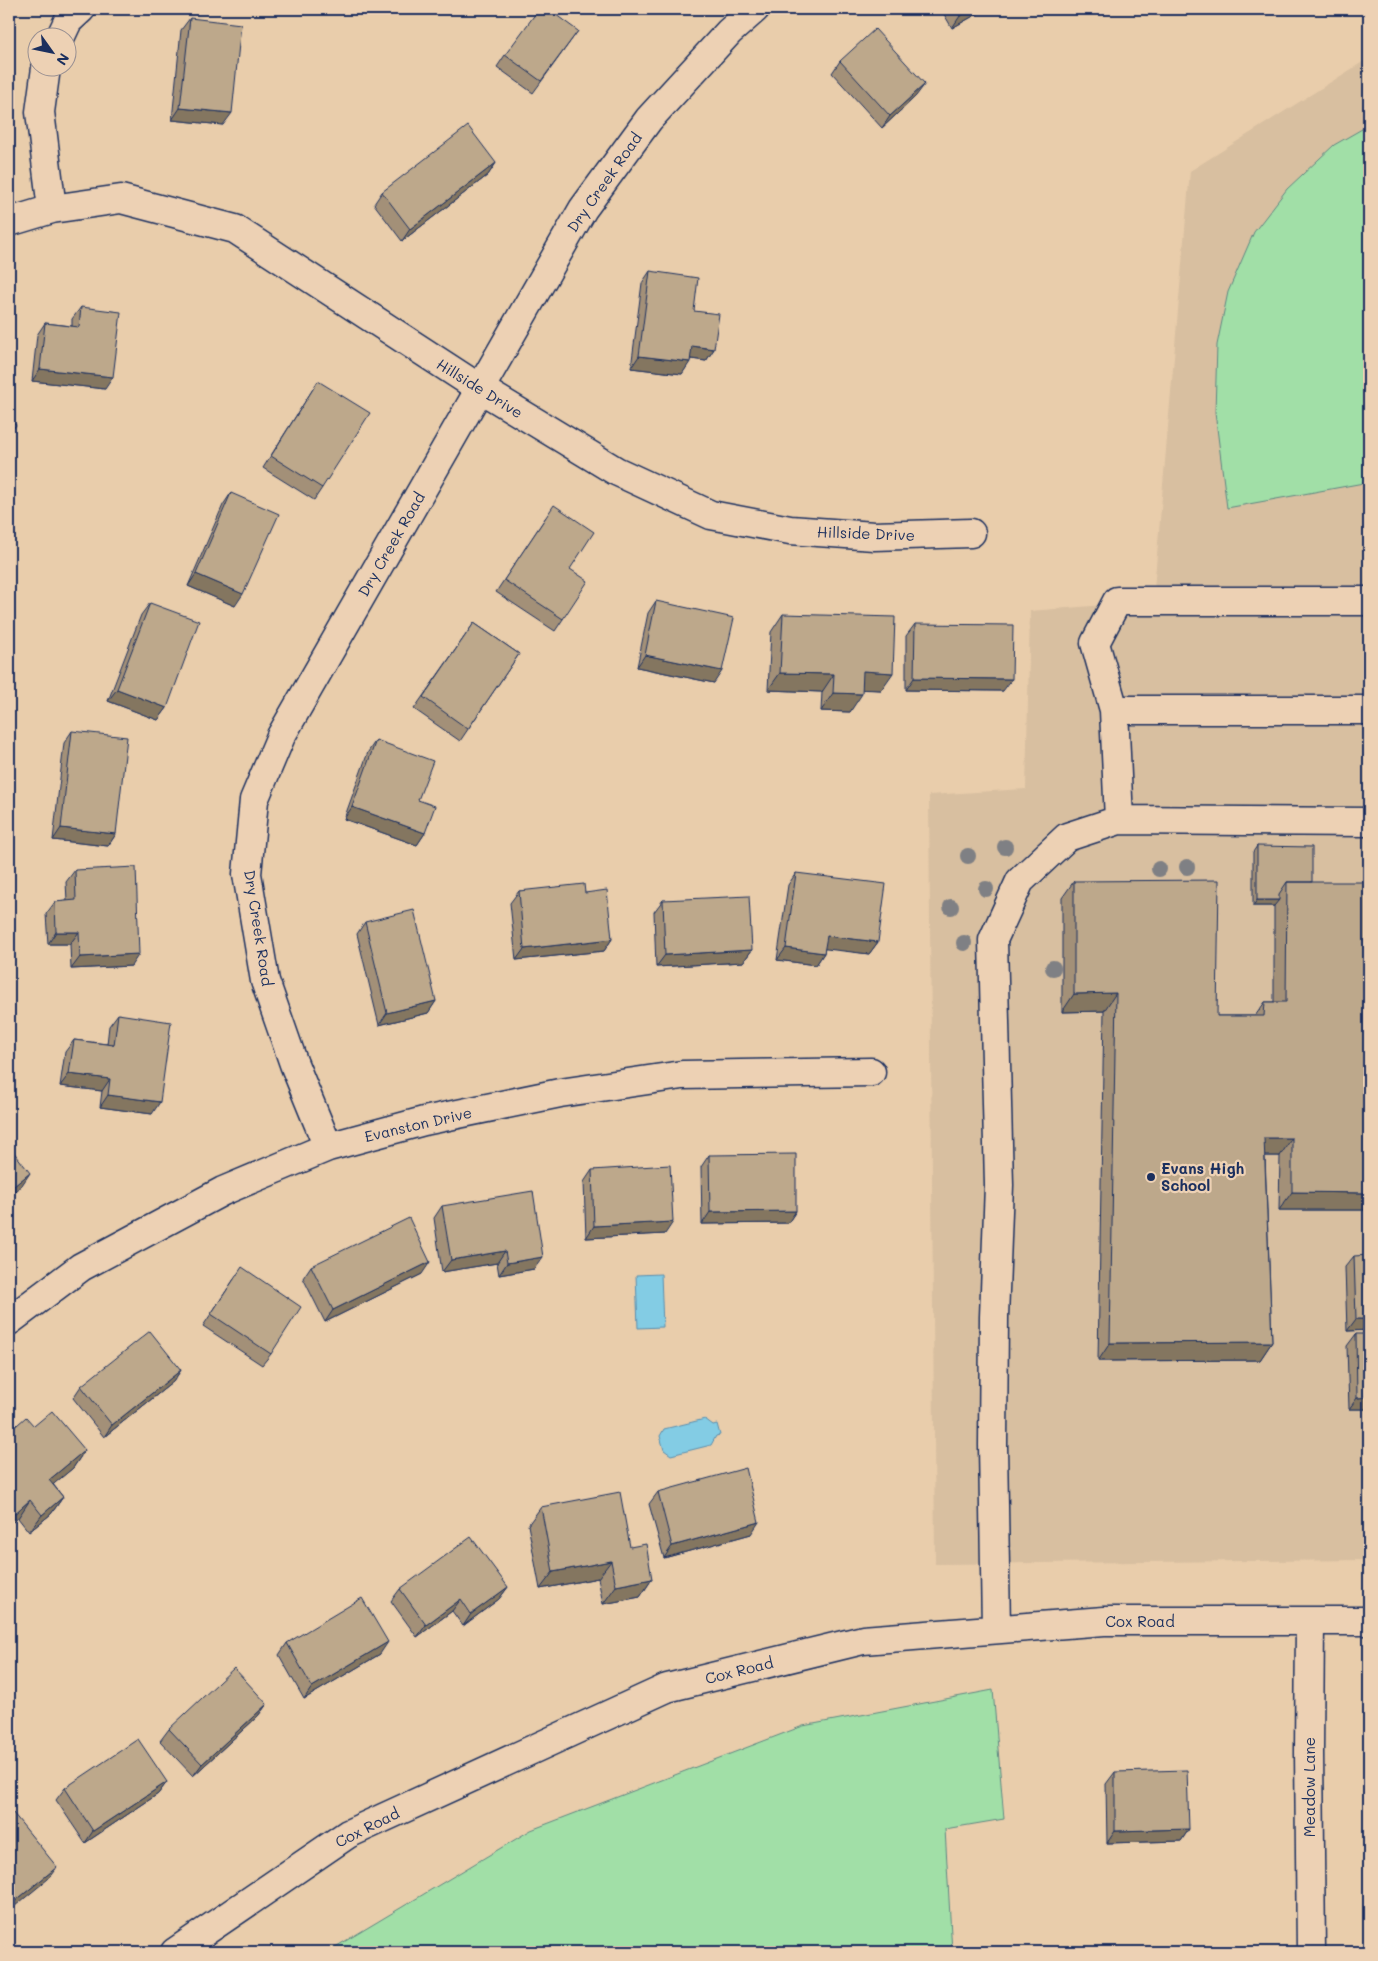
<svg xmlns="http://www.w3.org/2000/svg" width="1378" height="1961" font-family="Mali,sans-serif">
<rect width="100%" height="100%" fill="#e9cdab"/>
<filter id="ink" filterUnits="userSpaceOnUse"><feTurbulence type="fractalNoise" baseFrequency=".02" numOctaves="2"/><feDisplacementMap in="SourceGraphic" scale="10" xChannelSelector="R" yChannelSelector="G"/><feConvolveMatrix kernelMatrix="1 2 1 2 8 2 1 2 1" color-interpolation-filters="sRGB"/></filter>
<g filter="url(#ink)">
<path fill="#d8bfa0" d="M1369,58V1560L935,1564L929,795L1026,789L1030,611L1153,601L1190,171Z"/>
<path fill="#a1dfa7" stroke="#5e8782" d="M1369,125V482L1227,508L1215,412L1217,345L1228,292L1254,232L1287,189L1334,145Z
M993,1690L1004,1819L945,1829L952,1952H327L531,1830L803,1726Z"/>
<path fill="#83cce4" stroke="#598dae" d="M661,1274L663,1327L638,1328L636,1275Z
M705,1419L713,1425L717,1424L720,1435L716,1436L711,1445L671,1455L664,1450L660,1436L664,1429Z"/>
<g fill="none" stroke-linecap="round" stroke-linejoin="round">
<g stroke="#1b2f5e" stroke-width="31">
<path id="minor" d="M60,38L68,21L81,9
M46,68L40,112L52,209
M9,222L52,209L121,199L235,229L479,388L616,471L711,515L790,530L874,536L971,533
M1114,710L1095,643L1117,601H1369
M1119,820L1114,710H1369
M328,1147L294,1064L265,981L247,874L254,800L281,736L583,209L649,119L729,32L755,9
M9,1321L81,1267L223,1191L328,1147L424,1121L560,1093L682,1075L871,1072
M1310,1621L1309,1752L1311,1952
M996,1629L993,1445L994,1317L999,1185L993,940L1020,881L1067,837L1119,820L1369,822
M175,1952L348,1834L667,1688L863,1640L1104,1621H1369"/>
</g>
<use href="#minor" stroke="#edd1b4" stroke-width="28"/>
</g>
<g fill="#7f8084">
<circle cx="1005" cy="847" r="8"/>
<circle cx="968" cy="856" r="8"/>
<circle cx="1187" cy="867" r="8"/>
<circle cx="1159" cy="869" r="8"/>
<circle cx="986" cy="889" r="8"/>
<circle cx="951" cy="907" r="8"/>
<circle cx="964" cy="943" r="8"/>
<circle cx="1053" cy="968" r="8"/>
</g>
<path fill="#a39078" stroke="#1b2f5e" d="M941,9H986L952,28Z
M190,18L223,125L172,120L181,30Z
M578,31L533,93L497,67L505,55Z
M840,61L916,96L882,128L832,73Z
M496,163L488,175L402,241L374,204L382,192Z
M650,271L694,311L714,349L706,361L691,359L682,374L631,368L642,283Z
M81,307L105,389L32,381L37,335L45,323L72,326V319Z
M318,381L322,488L314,500L263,468Z
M231,493L235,606L188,586L223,505Z
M546,517L570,569L563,619L555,631L496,592Z
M656,601L714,683L637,667L648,613Z
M150,603L167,708L158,720L108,701L141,615Z
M783,614L881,690L862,689L850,712L821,711L822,692L768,690L771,632Z
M474,623L519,654L460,741L414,709Z
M915,624L1003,691L906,690V636Z
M72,731L116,834L108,846L53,840L64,743Z
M376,740L418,800L425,833L417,845L344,819L368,752Z
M1257,846L1312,882L1369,1210H1279L1280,1156H1265L1272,1342L1260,1360L1098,1361L1104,1011L1062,1012V898L1074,881L1217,1016H1255L1265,1002H1274V906H1253V852Z
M75,870L131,966L71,969L70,944H48L46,914L55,902L67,901L66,882Z
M796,873L878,942L869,954L825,948L824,953L816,965L777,960L788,885Z
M519,891L585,893L612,939L604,951L516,960L510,903Z
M663,900L752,950L743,962L656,967L654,912Z
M365,922L436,1001L428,1013L379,1025L357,934Z
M118,1014L152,1114L100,1107L102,1091L60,1086L65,1052L74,1040L107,1044L109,1026Z
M709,1155L796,1211L788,1223L702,1224L701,1167Z
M592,1170L665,1234L586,1238L584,1182Z
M442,1206L534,1269L499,1275L497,1263L442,1272L434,1218Z
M1354,1256L1369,1330L1347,1331L1345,1267Z
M311,1266L422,1274L325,1322L303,1278Z
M234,1279L271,1354L262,1365L203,1326Z
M1356,1334L1369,1409H1349L1347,1346Z
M181,1370L173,1382L104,1437L73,1398L81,1386Z
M9,1432L85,1450L73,1468L53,1484L63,1497L51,1514L29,1532L18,1518L9,1525Z
M658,1492L751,1534L664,1558L649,1504Z
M541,1507L630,1547L652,1579L640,1597L603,1604L598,1578L540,1589L528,1525Z
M508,1587L499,1599L463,1626L452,1611L417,1637L391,1601L400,1589Z
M287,1643L380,1654L304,1699L279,1655Z
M267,1704L258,1716L193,1776L160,1741L169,1729Z
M1115,1772L1189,1829L1181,1841L1107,1843L1106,1784Z
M167,1782L158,1794L85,1843L56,1800L65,1788Z"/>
<path fill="#847661" stroke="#1b2f5e" d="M973,9H986L952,28L960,16Z
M925,84L916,96L882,128L890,116Z
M180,108L232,113L223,125L172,120Z
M496,163L488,175L402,241L410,229Z
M692,346L714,349L706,361L684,358Z
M639,356L690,362L682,374L631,368Z
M40,369L113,377L105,389L32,381Z
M16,425L9,435V432Z
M196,574L243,594L235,606L188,586Z
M645,655L722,671L714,683L637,667Z
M863,671L893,673L881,690L851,689Z
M780,673L834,674L822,692L768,690Z
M914,678L1012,679L1003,691L906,690Z
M117,689L167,708L158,720L108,701Z
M833,693L862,694L850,712L821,711Z
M352,807L425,833L417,845L344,819Z
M61,828L116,834L108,846L53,840Z
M1257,900H1279L1274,906H1253Z
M56,932H79L70,944H48Z
M827,936L878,942L869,954L818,948Z
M612,939L604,951L516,960L524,949Z
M786,948L824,953L816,965L777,960Z
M752,950L743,962L656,967L665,955Z
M139,954L131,966L71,969L80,957Z
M1116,993L1104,1011L1062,1012L1074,994Z
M436,1001L428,1013L379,1025L387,1013Z
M69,1074L110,1079L102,1091L60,1086Z
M108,1095L160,1102L152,1114L100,1107Z
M1264,1138H1292L1280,1156H1252Z
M30,1173L22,1185L9,1196V1190Z
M1292,1192L1369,1193V1210H1279Z
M796,1211L788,1223L702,1224L710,1212Z
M673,1222L665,1234L586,1238L594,1226Z
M505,1251L497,1263L442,1272L451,1260Z
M543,1257L534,1269L499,1275L507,1263Z
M430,1262L422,1274L325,1322L333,1310Z
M1356,1319H1369V1330L1347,1331Z
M1272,1342L1260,1360L1098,1361L1110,1343Z
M181,1370L173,1382L104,1437L112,1425Z
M1369,1397V1409H1349L1357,1398Z
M85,1450L73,1468L37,1498L49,1480Z
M63,1497L51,1514L29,1532L42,1515Z
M30,1500L18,1518L9,1525V1521L13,1515Z
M759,1522L751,1534L664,1558L672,1546Z
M611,1561L598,1578L540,1589L553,1572Z
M652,1579L640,1597L603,1604L616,1586Z
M508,1587L499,1599L463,1626L471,1614Z
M461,1599L452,1611L417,1637L426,1625Z
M388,1642L380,1654L304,1699L312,1687Z
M267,1704L258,1716L193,1776L202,1764Z
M167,1782L158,1794L85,1843L93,1831Z
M1189,1829L1181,1841L1107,1843L1115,1831Z
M57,1867L48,1879L9,1911V1906Z"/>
<path fill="#bda88b" stroke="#1b2f5e" d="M539,9H548L578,31L541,81L505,55Z
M956,9H973L960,16Z
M190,18L241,24L232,113L180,108Z
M875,29L925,84L890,116L840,61Z
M468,126L496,163L410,229L382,192Z
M650,271L698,278L694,311L719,314L714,349L692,346L690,362L639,356Z
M81,307L121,312L113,377L40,369L45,323L79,327Z
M318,381L370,413L322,488L271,456Z
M9,417L16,425L9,432Z
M231,493L279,514L243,594L196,574Z
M554,505L594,532L570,569L588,581L563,619L504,580Z
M656,601L734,618L722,671L645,655Z
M150,603L199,621L167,708L117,689Z
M783,614L895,617L893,673L863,671L862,694L833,693L834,674L780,673Z
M474,623L519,654L468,729L423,697Z
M915,624L1013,625L1012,679L914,678Z
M72,731L127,737L116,834L61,828Z
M376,740L433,761L418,800L435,806L425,833L352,807Z
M1257,846L1312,847V882H1287L1279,894V900H1257Z
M136,867L139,954L80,957L79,932H56L55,902L76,900L75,870Z
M796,873L886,884L878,942L827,936L824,953L786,948Z
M1219,880L1217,1016H1264L1265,1002H1286L1287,882H1369V1193L1292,1192V1138H1264L1272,1342L1110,1343L1116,993L1074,994V881Z
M584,884L585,893L607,890L612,939L524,949L519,891Z
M749,896L752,950L665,955L663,900Z
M414,910L436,1001L387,1013L365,922Z
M118,1014L171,1022L160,1102L108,1095L110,1079L69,1074L74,1040L114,1045Z
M9,1146L30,1173L9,1190Z
M796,1154V1211L710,1212L709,1155Z
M670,1165L673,1222L594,1226L592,1170Z
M533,1191L543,1257L507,1263L505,1251L451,1260L442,1206Z
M409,1218L430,1262L333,1310L311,1266Z
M1369,1255V1319H1356L1354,1256Z
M242,1267L301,1307L271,1354L211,1314Z
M150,1331L181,1370L112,1425L81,1386Z
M1356,1334H1369V1397L1357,1398Z
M52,1411L85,1450L49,1480L63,1497L42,1515L30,1500L13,1515L9,1510V1432L26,1417L34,1426Z
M746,1468L759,1522L672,1546L658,1492Z
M620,1492L630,1547L646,1544L652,1579L616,1586L611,1561L553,1572L541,1507Z
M471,1537L508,1587L471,1614L461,1599L426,1625L400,1589Z
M362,1598L388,1642L312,1687L287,1643Z
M234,1668L267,1704L202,1764L169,1729Z
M138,1739L167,1782L93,1831L65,1788Z
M1187,1770L1189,1829L1115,1831V1772Z
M13,1813L57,1867L9,1906V1816Z"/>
</g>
<circle fill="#1b2f5e" stroke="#edd1b4" stroke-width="2" cx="1151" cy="1177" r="5"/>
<g text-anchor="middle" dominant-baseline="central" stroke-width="4.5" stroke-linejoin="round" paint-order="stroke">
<g font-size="15" fill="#1b2f5e" stroke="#edd1b4">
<text transform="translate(604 182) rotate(-55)">Dry Creek Road</text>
<text transform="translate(480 388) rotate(32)">Hillside Drive</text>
<text transform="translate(866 533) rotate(2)">Hillside Drive</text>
<text transform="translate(391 544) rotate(-60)">Dry Creek Road</text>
<text transform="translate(259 928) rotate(81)">Dry Creek Road</text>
<text transform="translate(418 1124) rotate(-13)">Evanston Drive</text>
<text x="1140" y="1621">Cox Road</text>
<text transform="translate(739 1670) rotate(-14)">Cox Road</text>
<text transform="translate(1309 1787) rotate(-90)">Meadow Lane</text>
<text transform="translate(367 1827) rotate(-27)">Cox Road</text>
</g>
<g font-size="15" font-weight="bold" fill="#1b2f5e" stroke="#edd1b4" text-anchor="start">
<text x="1161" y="1168">Evans High<tspan x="1161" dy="17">School</tspan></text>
</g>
</g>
<rect width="1378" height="1961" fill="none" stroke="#edd1b4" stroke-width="30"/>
<rect x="15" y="15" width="1348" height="1931" fill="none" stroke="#1b2f5e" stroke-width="2" filter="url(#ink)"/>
<g transform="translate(52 52) rotate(123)"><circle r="24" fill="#edd1b4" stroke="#999092"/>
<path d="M0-4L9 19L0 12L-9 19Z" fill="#1b2f5e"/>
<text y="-8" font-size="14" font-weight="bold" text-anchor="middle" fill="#1b2f5e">N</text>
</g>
</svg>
